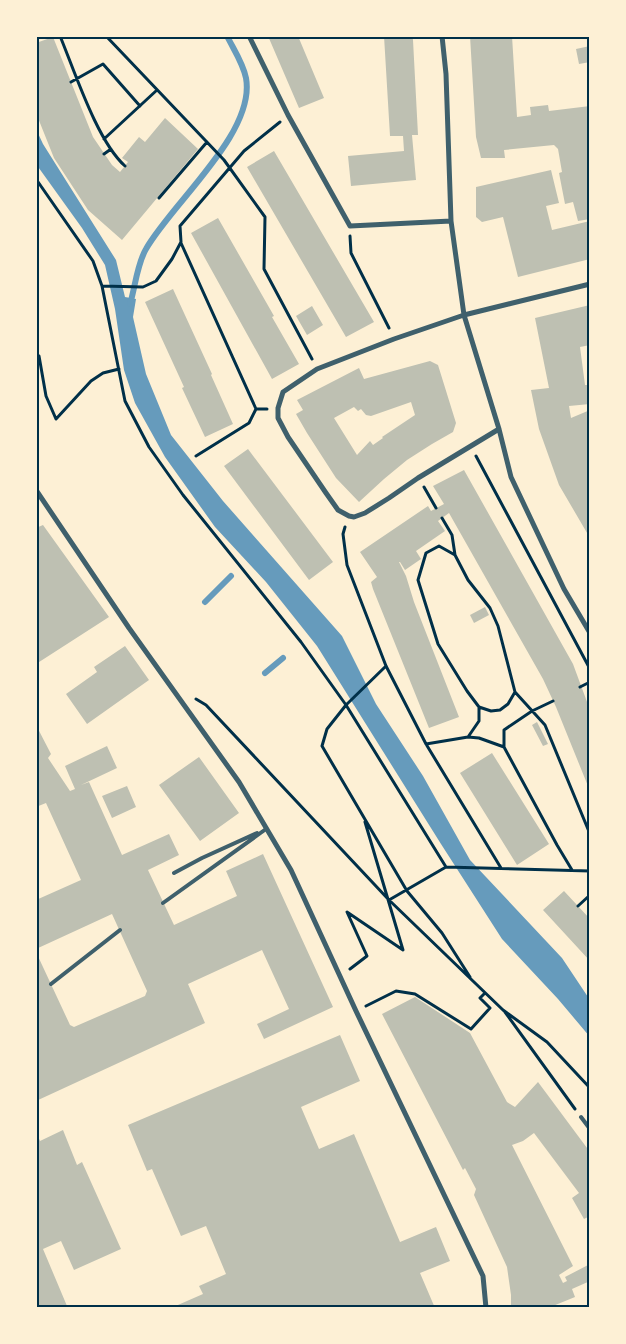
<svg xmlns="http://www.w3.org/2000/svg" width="626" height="1344" font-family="'IBM Plex Sans',sans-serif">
<rect width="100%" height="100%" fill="#fdf0d5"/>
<path fill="#669bbc" d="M36,129L43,144L116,260L125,297L136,299L133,317L146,374L171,435L223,501L342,636L376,704L423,776L470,860L562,958L590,1000V1037L558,999L502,939L441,844L317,646L266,582L215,527L165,457L135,403L124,370L115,309L105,265L82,228L36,164Z"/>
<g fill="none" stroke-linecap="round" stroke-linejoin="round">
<path stroke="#669bbc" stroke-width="6" d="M130,304C135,288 137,264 146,249C172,203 256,133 246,78C243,63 234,50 227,36
M205,602L231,576
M265,673L283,658"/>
</g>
<path fill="#bec0b2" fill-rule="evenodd" d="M268,36H298L324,98L299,108Z
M384,36H412L413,40L418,135H412L416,180L351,186L348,156L404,151L403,136H390Z
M470,36H512L517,117L531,115L530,107L548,105L549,111L590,106V199L588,200L590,219L578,221L573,202L565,204L559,173L562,172L558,149L554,145L504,150L505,158H481L476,137Z
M53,37L93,137L112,165L120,172L128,162L122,158L139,137L145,142L165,118L198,149L122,240L88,210L54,158L36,113V43Z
M590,46V62L579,64L576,49Z
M274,151L374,322L346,337L247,167Z
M551,170L559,203L546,206L552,230L590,221V259L518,277L503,217L482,222L476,217V187Z
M218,218L274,316L272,317L299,364L272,379L191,233Z
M173,289L212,374L211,375L233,424L205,437L182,388L184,387L145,302Z
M590,305V345L580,347L585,385H590V404L569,406L571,418L590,410V538L559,485L539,429L531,390L549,388L535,318Z
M312,306L323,325L307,335L296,316Z
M430,361L438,365L456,423L453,432L432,444L407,460L384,479L359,502L336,478L307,433L296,414L303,410L297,400L359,368L364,379ZM411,402L415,415L382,437L383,438L373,445L370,441L357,455L334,418L354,407L358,411L361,409L366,415L371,416Z
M248,449L333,562L309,580L224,466Z
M464,470L573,664L590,710V791L556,707L543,679L449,513L438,521L445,531L416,551L421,559L405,570L400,562H399L406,576L414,602L459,717L429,728L373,589L371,582L377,577L360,552L428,506L431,511L444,504L433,486Z
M43,525L109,617L36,664V528Z
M485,607L489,615L474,623L470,615Z
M125,646L149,680L87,724L66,694L97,672L94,667Z
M537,722L548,744L543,746L532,725Z
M36,725L51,754L48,758L70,791L75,789L65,766L107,746L117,768L81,785L89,782L122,855L169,834L179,855L148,870L174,925L237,896L226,871L263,854L333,1007L264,1039L257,1024L289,1009L262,950L188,984L205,1023L36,1101V952L70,1025L74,1027L145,996L147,991L112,914L36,949V900L81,880L46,803L36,807Z
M492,753L549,844L517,865L460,773Z
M199,757L239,813L200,841L159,785Z
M127,786L136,807L112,818L102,796Z
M564,891L590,919V961L543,910Z
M415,997L470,1033L507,1102L515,1107L538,1082L590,1152V1216L584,1219L572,1198L579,1193L534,1133L523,1141L512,1145L573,1266L559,1275L563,1283L567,1281L565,1277L590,1264V1281L572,1289L575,1297L548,1308H511V1295L507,1267L474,1195L476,1189L465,1168L463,1170L382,1014Z
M340,1035L360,1081L301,1107L319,1149L354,1134L400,1242L436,1227L450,1261L420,1273L435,1308H171L203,1294L199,1286L226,1274L206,1226L181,1236L152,1169L147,1171L128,1125Z
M63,1130L77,1165L82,1162L121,1249L74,1270L61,1241L43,1249L67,1306L62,1308H36V1132L40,1141Z"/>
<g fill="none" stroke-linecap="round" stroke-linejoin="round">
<path stroke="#003049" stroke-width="3" d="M60,36C75,72 97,141 125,166
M106,36L224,160L265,217L264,269L312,359
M71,82L103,64L140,106
M104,139L157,90
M104,154L111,149
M36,179L93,261L102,286L125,401L149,447L183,495L301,642L346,705L446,867
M159,198L207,142
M350,236L351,253L389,328
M181,243L256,409H267
M102,286L143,287L156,281L172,259L181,242L180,226L244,151L280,122
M36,355L39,356L46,396L56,419L91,381L103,373L119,369
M196,456L249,423L256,409
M476,456L590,669
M424,487L436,508
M442,518L452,535L455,555L468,580L490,608L498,626L515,692L545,725L590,834
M345,527L343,534L347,565L386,666L426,744L501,868
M455,555L439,546L426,553L418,580L438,644L467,691L479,707L491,711L500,710L508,704L515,692
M386,666L346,705L327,729L322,746L407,891L442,933L470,977
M580,687L590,682
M196,699L206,705L389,900L503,1010L547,1042L590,1088
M468,737L479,738L504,747L557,845L572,870
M426,744L468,737L479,721V707
M504,747V730L532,711L553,701
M389,900L446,867L590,871
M578,906L590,895
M350,969L367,956L347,912L403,950L365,822
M366,1006L396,991L415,994L471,1029L490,1008L480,998L485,993
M505,1012L575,1109"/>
<path stroke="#3f606c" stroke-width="4" d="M174,873L202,858L257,833
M163,903L266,829
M51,984L120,930
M581,1117L590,1129"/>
<path stroke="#3f606c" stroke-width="5" d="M249,36L288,115L350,226L451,221
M442,36L446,74L451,221L464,315L499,429L511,477L564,589L590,633
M499,429L418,478L389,498L365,513L354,517L349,516L338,510L326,493L288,437L278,418V408L283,392L317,369L394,339L464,315L590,284
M36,490L129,628L239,782L291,870L356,1011L483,1276L486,1308"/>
</g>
<rect width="626" height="1344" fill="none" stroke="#fdf0d5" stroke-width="75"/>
<rect x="38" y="38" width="550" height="1268" fill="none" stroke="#003049" stroke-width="2"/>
</svg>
